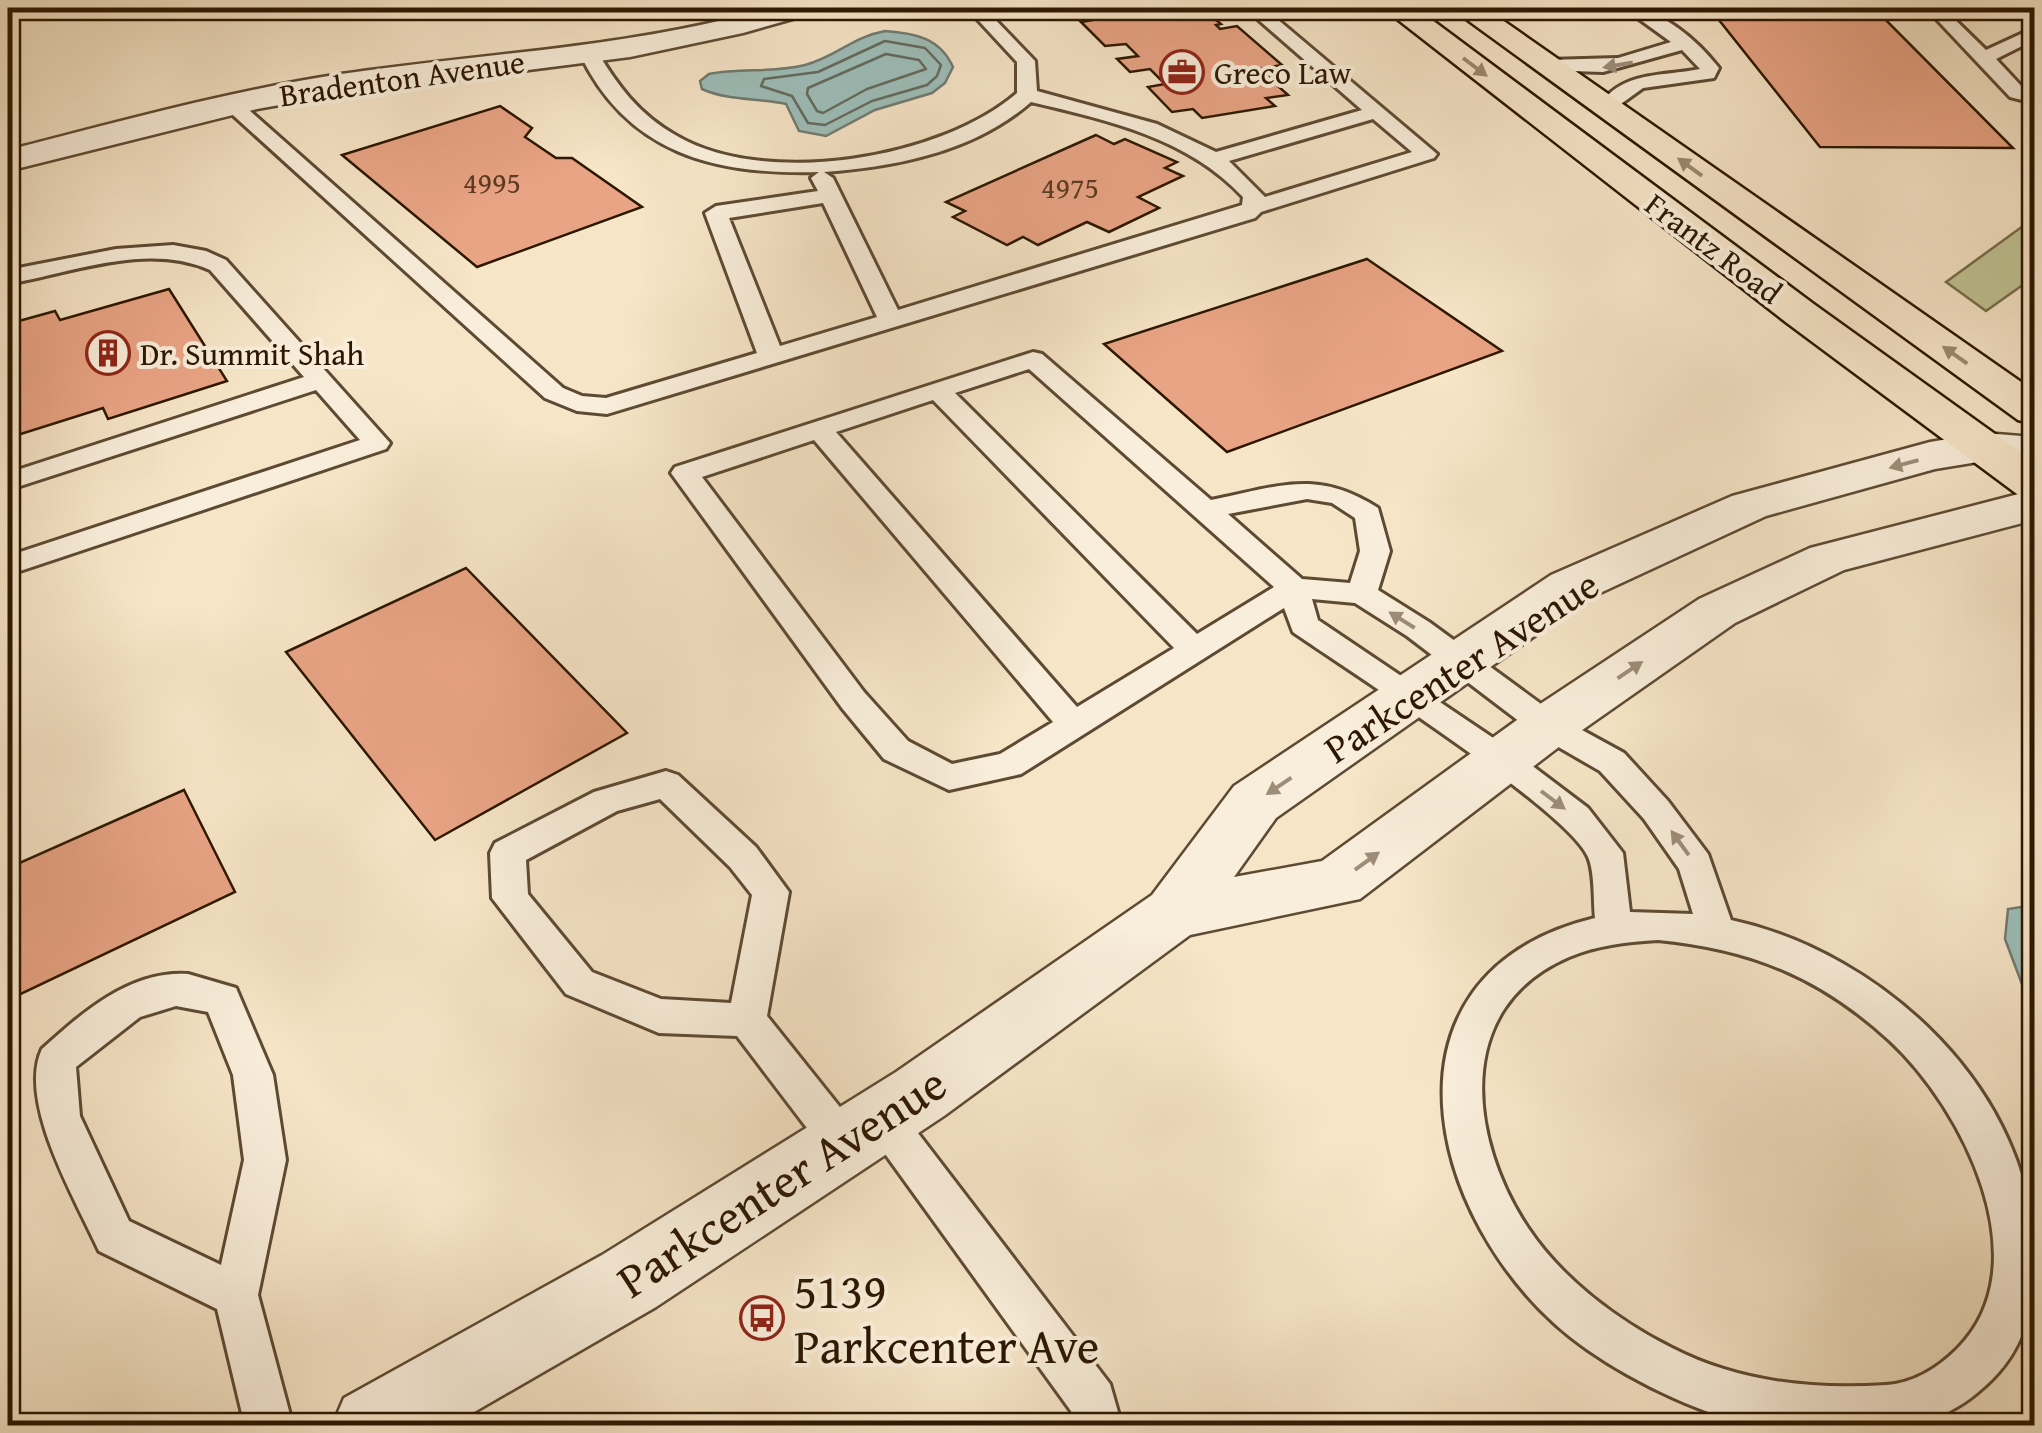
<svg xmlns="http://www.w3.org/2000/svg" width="2042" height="1433" font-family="'Gentium Book Plus',serif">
<rect width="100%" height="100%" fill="#f6e5c7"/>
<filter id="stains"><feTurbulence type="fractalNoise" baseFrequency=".002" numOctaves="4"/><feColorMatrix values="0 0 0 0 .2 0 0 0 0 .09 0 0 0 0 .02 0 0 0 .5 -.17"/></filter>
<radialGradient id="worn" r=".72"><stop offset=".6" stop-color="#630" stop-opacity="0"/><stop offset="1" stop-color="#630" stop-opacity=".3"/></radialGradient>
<path fill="#c0c393" stroke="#766d4a" stroke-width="2.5" d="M2034,218V277L1986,311L1946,282Z"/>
<path fill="#9dbeba" stroke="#707b70" stroke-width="2.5" d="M885,31C915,33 940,38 953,67L945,83L932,93L875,110L826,136L799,131L786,104C758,98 728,101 702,89L700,81L709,74C741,68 774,73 805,65C836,57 852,37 885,31Z
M2034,905V1016L2005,939L2008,909Z"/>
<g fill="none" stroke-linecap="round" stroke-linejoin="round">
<path stroke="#646a5e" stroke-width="2.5" d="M885,41L925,48L941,65L937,76L927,85L872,101L825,125L808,123L792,96L761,86L764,79L818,72Z
M886,54L919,60L926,69L867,89L823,113L817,111L807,94L808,88Z"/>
</g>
<path fill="#e9a485" stroke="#2c1701" stroke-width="2.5" d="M1125,8H1196L1208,13L1221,24L1216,25L1220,29L1237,26L1282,65L1259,69L1284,86L1279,87L1288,95L1266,98L1275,106L1202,118L1193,109L1172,112L1148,87L1165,84L1150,69L1130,72L1117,59L1138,56L1126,44L1105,46L1081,22L1099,19L1092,12Z
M1711,10H1876L2013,148L1820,147Z
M500,106L532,128L525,137L556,158H572L642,207L477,267L342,155Z
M1096,135L1114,144L1125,139L1177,162L1165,168L1183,176L1138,197L1159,208L1109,232L1087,222L1038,245L1023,237L1007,245L953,217L965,211L946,202Z
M1367,259L1502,351L1227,452L1104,344Z
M169,289L227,381L108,419L103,408L8,438V324L55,311L60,320Z
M466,568L627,733L435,840L286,652Z
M184,790L235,892L8,1000V868Z"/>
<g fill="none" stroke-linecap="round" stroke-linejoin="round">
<g stroke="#5e4a32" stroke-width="6">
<path id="service" d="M724,8H745L764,21L755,26Z
M967,8H984L1035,61L1037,91L1157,124L1216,152L1362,110L1245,8H1264L1437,154L1434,158L1261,212L1255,218L607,414L577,411L545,398L223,106L233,100L240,102L563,388L582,396L606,398L757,353L705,213L716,206L818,191L811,178L819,172C715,175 627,154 579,52L581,48H595C617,85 638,114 677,136C767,188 941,159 1017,93V62ZM1031,102C1108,120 1188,138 1243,197L1242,205L898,310L833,178L824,172C897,167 975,151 1031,102ZM1373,119L1412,152L1265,197L1229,161ZM823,203L877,317L780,346L729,218Z
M1624,8C1659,6 1698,41 1719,68L1714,78L1643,88L1607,114L1597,108C1622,70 1661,77 1700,69L1682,50L1603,72L1541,70L1539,66L1548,60L1618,58L1671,42Z
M1926,8H1943L1986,50L2034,28V40L1996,59L2024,89L2034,91V103L2010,97Z
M173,245L206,251L226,260L390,443L386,449L8,575V556L360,440L316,390L8,490V473L304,377L210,270C147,242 72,273 8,284V270L116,249Z
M1033,352L1042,354L1211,500C1278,487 1316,468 1378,508L1390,551L1378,590L1429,622L1560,718L1624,753L1668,801L1708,854L1731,920C1884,953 2034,1093 2034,1257C2034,1314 2023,1356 1977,1393C1932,1430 1894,1426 1839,1426C1815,1426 1790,1428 1766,1426C1710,1420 1634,1382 1588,1350C1433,1243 1356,976 1595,918C1593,900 1595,873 1588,857C1568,810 1346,669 1293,632L1284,608L1021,774L949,790L884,759L842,708L671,473L675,467ZM1029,369L1274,587L1197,634L955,393ZM933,400L1174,648L1077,707L836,432ZM814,440L1053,722L1000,754L952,764L908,741L864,692L702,477ZM1307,499L1332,503L1355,518L1360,551L1350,583L1302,579L1228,514ZM1312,599L1355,603L1407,636L1536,734L1600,771L1644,819L1679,869L1693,914L1630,912L1623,853L1588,808L1514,752L1318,620ZM1658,940C1751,949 1820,977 1889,1040C1962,1107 2042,1263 1958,1348C1938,1368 1914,1383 1886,1385C1813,1390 1738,1382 1672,1348C1618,1321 1562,1279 1528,1228C1469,1139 1452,1007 1569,957C1597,945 1628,942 1658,940Z
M666,771L678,775L756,847L789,892L767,1016L859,1131L865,1144L859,1157L844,1163L829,1157L737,1036L659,1033L566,994L492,898L490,853L495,843L594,792ZM660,799L730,867L752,895L731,1003L661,999L592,972L528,894L526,860L617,811Z
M188,974L236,988L273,1075L286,1160L258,1295L293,1426H245L217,1309L99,1251C76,1200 17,1102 42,1049C82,1013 130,970 188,974ZM176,1006L208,1012L233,1075L244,1160L221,1265L129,1221L80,1116L76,1067L140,1017Z
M884,1101L898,1107L1110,1384L1122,1426H1074L1071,1411L870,1133L863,1120L870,1107Z"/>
</g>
<g stroke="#5e4a32" stroke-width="5">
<path id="tertiary" d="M769,8H814L810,14L743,33L630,57L341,94L257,109L8,171V150C118,122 228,91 341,74C484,53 629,48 769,8Z
M1984,433L2034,437V465L1984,461L1935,469L1766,516L1587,599L1276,818L1234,877L1322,861L1528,712L1699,599L1810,548L2034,490V520L1844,570L1735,623L1568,740L1360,899L1190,935L944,1116L656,1307L450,1426H332L344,1398L602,1255L896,1072L1152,895L1234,786L1551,575L1732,496L1930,442Z"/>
</g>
<g stroke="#2c1701" stroke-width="5">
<path id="primary" d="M1383,8H1416L1815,305L2034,462V498L2017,494L1787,323Z
M1451,8H1485L2034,391V424L2018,420Z"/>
</g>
<use href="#service" fill="#f9eedb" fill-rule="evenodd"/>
<use href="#tertiary" fill="#f9eedb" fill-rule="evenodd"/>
<use href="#primary" fill="#f6e5c7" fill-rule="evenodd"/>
</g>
<defs><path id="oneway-solid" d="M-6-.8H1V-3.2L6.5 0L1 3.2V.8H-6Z" transform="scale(2.5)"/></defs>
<g fill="#9d8d79">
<use href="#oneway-solid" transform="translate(1618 65) rotate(170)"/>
<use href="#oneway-solid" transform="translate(1904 464) rotate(165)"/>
<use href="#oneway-solid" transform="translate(1402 620) rotate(-148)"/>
<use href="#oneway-solid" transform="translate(1630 670) rotate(-34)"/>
<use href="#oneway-solid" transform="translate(1279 786) rotate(146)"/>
<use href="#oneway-solid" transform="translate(1553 800) rotate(37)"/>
<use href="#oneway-solid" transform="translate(1680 843) rotate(-126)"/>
<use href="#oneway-solid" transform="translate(1367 861) rotate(-36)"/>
</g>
<g fill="#9b886e">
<use href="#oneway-solid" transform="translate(1475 67) rotate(37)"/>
<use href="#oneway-solid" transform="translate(1690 167) rotate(-144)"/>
<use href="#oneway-solid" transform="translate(1955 355) rotate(-145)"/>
</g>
<defs>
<g id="office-ring" transform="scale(2.25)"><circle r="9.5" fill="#f9eedb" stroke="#8f2418" stroke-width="1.5"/><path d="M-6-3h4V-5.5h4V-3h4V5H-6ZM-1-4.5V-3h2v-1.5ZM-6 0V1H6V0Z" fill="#8f2418"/></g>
<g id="building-ring" transform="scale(2.25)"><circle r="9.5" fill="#f9eedb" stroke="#8f2418" stroke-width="1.5"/><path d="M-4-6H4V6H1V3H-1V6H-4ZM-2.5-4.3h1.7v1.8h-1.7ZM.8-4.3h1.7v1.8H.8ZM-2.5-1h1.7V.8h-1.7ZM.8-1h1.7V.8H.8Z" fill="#8f2418"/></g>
<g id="bus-ring" transform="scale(2.25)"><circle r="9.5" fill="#f9eedb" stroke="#8f2418" stroke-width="1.5"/><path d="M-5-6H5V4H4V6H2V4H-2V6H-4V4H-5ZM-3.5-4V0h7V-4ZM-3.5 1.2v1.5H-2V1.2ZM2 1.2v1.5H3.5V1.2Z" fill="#8f2418"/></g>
</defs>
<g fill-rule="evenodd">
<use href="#office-ring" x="1182" y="72"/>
<use href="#building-ring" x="108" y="353"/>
<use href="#bus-ring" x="762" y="1318"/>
</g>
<g text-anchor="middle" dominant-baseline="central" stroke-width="8" stroke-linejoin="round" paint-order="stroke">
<g font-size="30" fill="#5b3a22">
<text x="492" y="182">4995</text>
<text x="1070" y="187">4975</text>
</g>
<g font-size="32" fill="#2c1701" stroke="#f9eedb" text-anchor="start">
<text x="1214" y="72">Greco Law</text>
<text x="140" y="353">Dr. Summit Shah</text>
</g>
<g font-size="32" fill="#2c1701" stroke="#f9eedb">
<text transform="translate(402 78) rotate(-8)">Bradenton Avenue</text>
<text transform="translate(1714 248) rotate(37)">Frantz Road</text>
</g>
<g font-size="40" fill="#2c1701" stroke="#f9eedb">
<text transform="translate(1461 666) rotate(-33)">Parkcenter Avenue</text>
</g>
<g font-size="48" fill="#2c1701" stroke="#f9eedb">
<text transform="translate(781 1181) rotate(-33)">Parkcenter Avenue</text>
</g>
<g font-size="48" fill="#2c1701" stroke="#f9eedb" text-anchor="start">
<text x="794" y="1290">5139<tspan x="794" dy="55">Parkcenter Ave</tspan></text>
</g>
</g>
<rect width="2042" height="1433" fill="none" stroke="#f6e5c7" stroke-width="40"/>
<rect x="10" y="10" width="2022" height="1413" fill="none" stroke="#2c1701" stroke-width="5"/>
<rect x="20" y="20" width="2002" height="1393" fill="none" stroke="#2c1701" stroke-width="2.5"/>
<rect width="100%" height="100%" filter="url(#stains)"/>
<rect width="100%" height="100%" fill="url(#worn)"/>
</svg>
